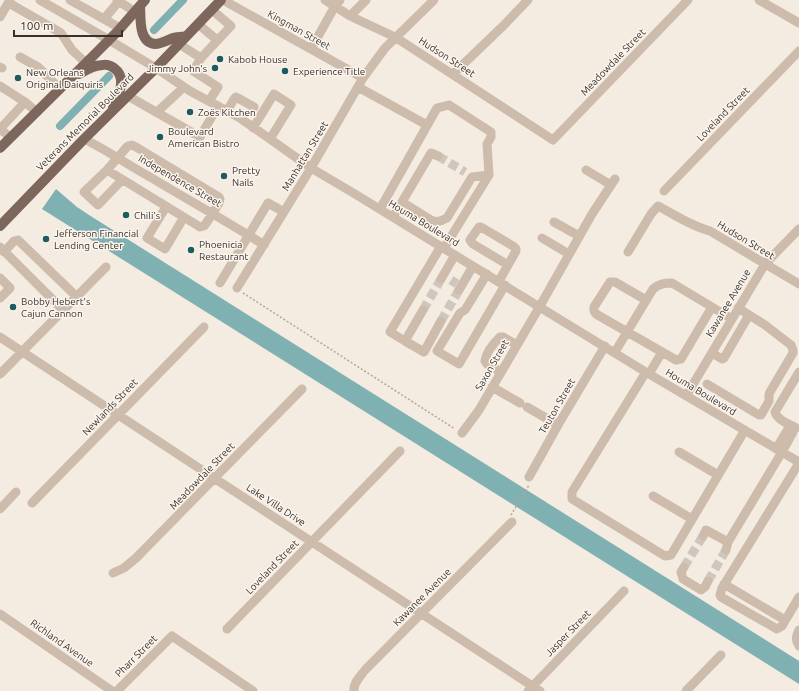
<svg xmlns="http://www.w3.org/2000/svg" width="799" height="691" font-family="Ubuntu,sans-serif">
<rect width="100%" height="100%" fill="#f4ebe1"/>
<path fill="#7fb0b2" d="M56,189L77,207L89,215L799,661V684L42,209Z"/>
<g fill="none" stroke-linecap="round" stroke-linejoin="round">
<path stroke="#7fb0b2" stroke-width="8" d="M154,30L183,0
M60,126L109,76"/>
<path stroke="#cfc6bd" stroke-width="9" stroke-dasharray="9 4.5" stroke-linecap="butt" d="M438,156L465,172
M451,280L457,284
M423,310L441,279
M441,321L459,290
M684,567L703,536
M708,581L726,550"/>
<path stroke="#b9a596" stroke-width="1.5" stroke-dasharray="2 2" stroke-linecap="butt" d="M243,293L455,429
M511,515L529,485V484"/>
<path stroke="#cdbbac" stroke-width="9" d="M40,0L109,40L156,68L190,91L240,118L311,168L355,194L649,374L799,462
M70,0L120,28
M117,0L135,12
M223,0L363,78
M325,0L350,16L395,37L553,140L688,0
M759,0L799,23
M9,3L61,33L72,50L86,63
M350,16L366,0
M0,17L10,0
M104,19L119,1
M198,24L217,40
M179,44L201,58L193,71L218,87L209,101
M311,49L335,6L340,0
M20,57L38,67L60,89
M201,58L231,26L212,10
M0,67L2,68
M453,74L503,26L528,0
M0,86L25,102L37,112
M358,87L427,125
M128,96L200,137L218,106
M227,111L234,99L236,97L254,107
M157,112L184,87
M253,128L274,94L291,105L270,139
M10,137L0,129L25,102
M84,139C107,150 128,165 150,177C188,200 227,221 264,245
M132,145L136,147L219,197L220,199L219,203L207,222L204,226L200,227L107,170L126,148L128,146Z
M107,170L84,192L98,205L122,180
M586,170L611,185
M664,191L799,51
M402,202L431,153L438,156
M166,207L147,238L165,249L184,217
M380,209L437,108L449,105L491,132V137L487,144L489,175
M393,217L402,202L431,220C437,223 441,221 447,218L472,177L489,175
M554,222L579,236
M542,238L569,254
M0,247L63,310
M444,248L489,175
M4,252L14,241L18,240L77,297
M628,252L651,214L658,206C675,215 691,226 710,231L799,284
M487,274L465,310L460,313L437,351L459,364L505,285
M0,278L10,288L0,298
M441,279L455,255
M499,281L516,251V249L513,246L481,227H479L470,240L473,244L508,265
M220,283L268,203L284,212
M237,288L311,168L363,78L385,48L434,0
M459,290L473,266
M646,300L615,282H610L594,307V311L596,314L676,360L681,359L712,307
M423,310L405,341L424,352L441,321
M0,337L214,478L540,691
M405,341L390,332L441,246
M615,352L653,289C659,284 664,283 672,283L732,319
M712,353L722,359L724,358L749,315
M501,372L487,364L485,361C486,352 494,343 500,337H503L517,345
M646,372L572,492V499L665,556L671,555L745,430
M0,374L106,267
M649,374L662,352
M707,384L759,415H761L769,401V395L770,392L793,353V350L791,345L765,325L738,308
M492,387L520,403
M686,396L765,264L799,229
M527,407L558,425
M796,428C789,424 777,420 775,412L799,372
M462,433L479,410L540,306L592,214L615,179
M679,452L718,475
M799,463L722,588L720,595L721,597L777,629L782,626L799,597
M529,477L558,425L605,346
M653,496L692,519
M32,503L204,327
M0,509L16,492
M703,536L706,530L728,542
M726,550L728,542L782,452L793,432V426L788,429L776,449
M684,567L681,572L683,579L701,590L705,587L708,581
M113,573L124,568L136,558L302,389
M724,584L785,620
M0,614L112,691
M227,629L400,451
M799,630C796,636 795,640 799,646
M117,691L172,636L253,691
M354,691C353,683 360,677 365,670L512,522
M528,691L624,591
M686,691L721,655"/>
<path stroke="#7d675c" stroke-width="10" d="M140,6C141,18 138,42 155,44C161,44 168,40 173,38C177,37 182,37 186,36
M79,74C86,70 94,65 103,65C107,64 111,66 114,68C128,78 118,96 113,108
M0,148L86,63L117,32L145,0
M0,226L84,139L156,68L221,0"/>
</g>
<g fill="#1f5a5e" stroke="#fbf5ee" stroke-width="1.5">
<circle cx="220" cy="59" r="4"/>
<circle cx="215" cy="68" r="4"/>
<circle cx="285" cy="71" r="4"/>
<circle cx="18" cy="78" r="4"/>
<circle cx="190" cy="112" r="4"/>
<circle cx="160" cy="137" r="4"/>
<circle cx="224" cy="176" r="4"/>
<circle cx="126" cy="215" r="4"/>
<circle cx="46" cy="239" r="4"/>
<circle cx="191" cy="250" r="4"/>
<circle cx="13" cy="307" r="4"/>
</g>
<g text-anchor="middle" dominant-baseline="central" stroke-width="3" stroke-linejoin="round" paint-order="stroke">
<g font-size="10" fill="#3b302b" stroke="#fbf5ee">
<text transform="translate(299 30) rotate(29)">Kingman Street</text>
<text transform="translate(447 57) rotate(33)">Hudson Street</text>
<text transform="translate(613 62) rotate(-46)">Meadowdale Street</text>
<text transform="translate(723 114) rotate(-46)">Loveland Street</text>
<text transform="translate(85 122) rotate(-45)">Veterans Memorial Boulevard</text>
<text transform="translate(305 156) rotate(-59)">Manhattan Street</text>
<text transform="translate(180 181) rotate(30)">Independence Street</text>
<text transform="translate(424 223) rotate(31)">Houma Boulevard</text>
<text transform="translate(746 240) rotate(31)">Hudson Street</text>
<text transform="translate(728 303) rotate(-59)">Kawanee Avenue</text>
<text transform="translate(492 365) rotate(-60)">Saxon Street</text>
<text transform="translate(701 392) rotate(31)">Houma Boulevard</text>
<text transform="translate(557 406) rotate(-60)">Teuton Street</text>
<text transform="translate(110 407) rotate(-46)">Newlands Street</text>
<text transform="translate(202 476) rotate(-46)">Meadowdale Street</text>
<text transform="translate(276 505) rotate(33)">Lake Villa Drive</text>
<text transform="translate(272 567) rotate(-46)">Loveland Street</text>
<text transform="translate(422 597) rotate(-45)">Kawanee Avenue</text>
<text transform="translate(568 633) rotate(-46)">Jasper Street</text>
<text transform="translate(62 643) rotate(35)">Richland Avenue</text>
<text transform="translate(136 656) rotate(-45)">Pharr Street</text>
</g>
<g font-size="10" fill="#3b302b" stroke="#fbf5ee" text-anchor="start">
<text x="228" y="59">Kabob House</text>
<text x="207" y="68" text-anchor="end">Jimmy John's</text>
<text x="293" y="71">Experience Title</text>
<text x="26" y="72">New Orleans<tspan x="26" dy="12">Original Daiquiris</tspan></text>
<text x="198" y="112">Zoës Kitchen</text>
<text x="168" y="131">Boulevard<tspan x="168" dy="12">American Bistro</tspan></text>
<text x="232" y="170">Pretty<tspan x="232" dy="12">Nails</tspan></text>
<text x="134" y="215">Chili's</text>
<text x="54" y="233">Jefferson Financial<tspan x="54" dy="12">Lending Center</tspan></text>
<text x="199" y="244">Phoenicia<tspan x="199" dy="12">Restaurant</tspan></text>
<text x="21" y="301">Bobby Hebert's<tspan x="21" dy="12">Cajun Cannon</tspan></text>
</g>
</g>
<path d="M14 30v6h108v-6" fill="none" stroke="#3b302b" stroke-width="2"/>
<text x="20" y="30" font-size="12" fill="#3b302b" stroke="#fbf5ee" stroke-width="3" paint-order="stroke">100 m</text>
</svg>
